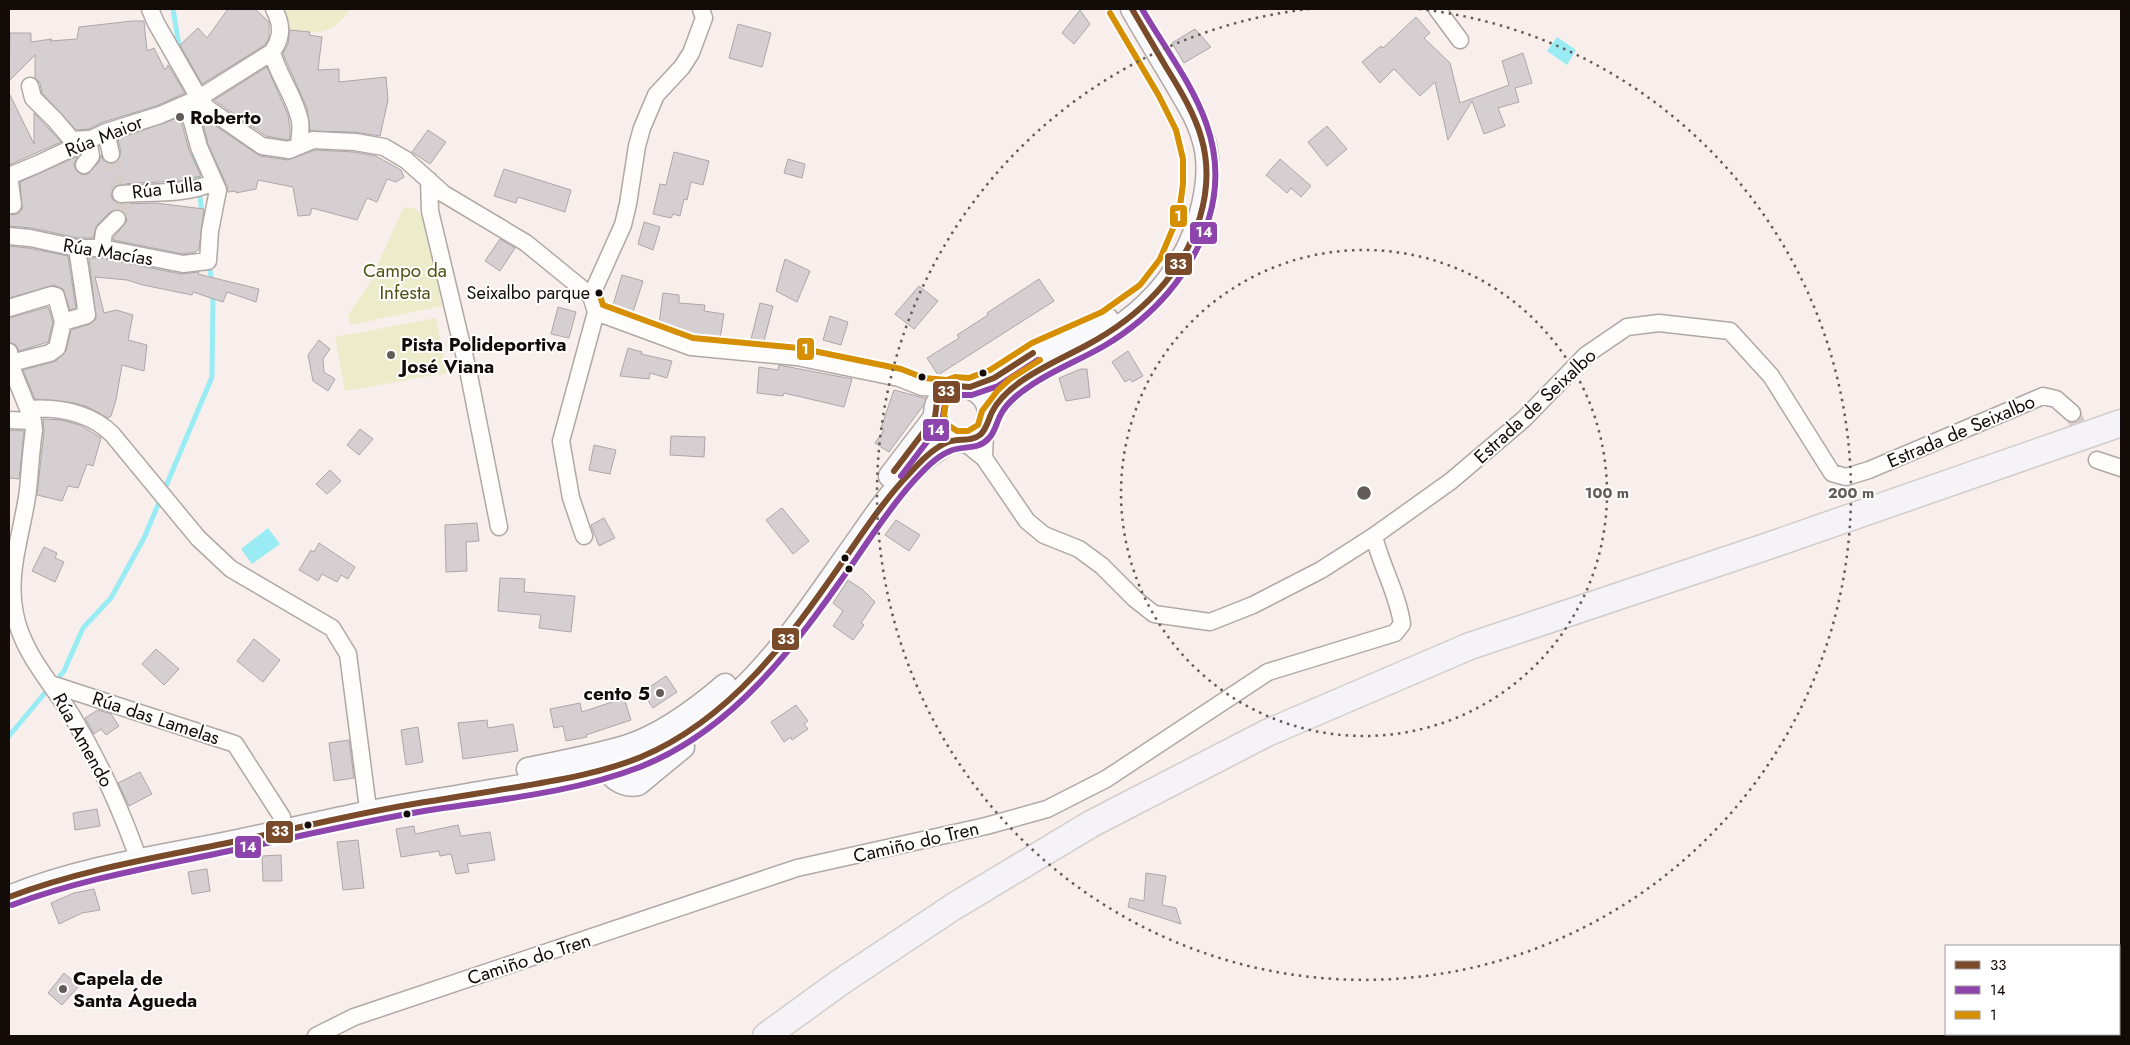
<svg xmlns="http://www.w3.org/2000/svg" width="2130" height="1045" font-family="Jost,sans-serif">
<rect width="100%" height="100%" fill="#f8efec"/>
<path fill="#ececca" d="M282,9H350C331,38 313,33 283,29Z
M404,207L416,209L427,223L442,306L350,325L348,315L368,286Z
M436,318L447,373L345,391L335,337Z"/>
<path fill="#99ecf3" d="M1557,37L1576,50L1567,65L1547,51Z
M268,528L280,544L252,564L241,549Z"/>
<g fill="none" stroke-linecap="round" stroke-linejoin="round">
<path stroke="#99ecf3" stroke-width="5" d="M173,9L180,52
M194,152L204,228
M209,264L212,283
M55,682L64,671L83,628L111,598L144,538L212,377L213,294
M9,736L49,688"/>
</g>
<path fill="#d5cfd2" stroke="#ada6a9" d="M228,9H255L269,22V38L265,45L202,84L180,45L198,28L207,38Z
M1080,10L1090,24L1074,44L1062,33Z
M1416,17L1430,33L1424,38L1450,63L1460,103L1509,85L1502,61L1523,53L1532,83L1515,88L1519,102L1498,108L1505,126L1484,134L1472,101L1448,140L1435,82L1420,96L1394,69L1380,83L1362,62L1381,46L1383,48Z
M132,21H144L147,51L154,48L165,70L168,65L185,93L156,106L103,122L89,129L76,130L42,93L40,83L35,78V55L9,81L10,33H31V42L52,39L50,41L77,39L79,27Z
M738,24L771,33L762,67L729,58Z
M1195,29L1211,47L1184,63L1172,43Z
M290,30L310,32L309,35L322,37L318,70L339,69V82L386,77L388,100L380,136L355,132L310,131L307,108L283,54L288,44Z
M267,67L288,115L290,129V139L288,140L266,136L214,100Z
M9,93L34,144V113L61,142L9,165Z
M201,116L260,156L288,160L315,150L354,152L376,156L401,170L404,177L396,182L387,179L377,202L367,198L357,220L312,208L310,215L298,216L293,187L258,180L256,189L236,193V191L228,192L227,186L208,144Z
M180,117L189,150L201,176L180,181L120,184L112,189L111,195L113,200L121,204L156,203L204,209L199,249L196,252L183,254L113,240L114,237L127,221L124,212L119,209L110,212L97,225L93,238H78L32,228L9,226V215L18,214L22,209L20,182L78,156L74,163L75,169L82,175L88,174L99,162L101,155L103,160L108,163L114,164L118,161L121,152L118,139Z
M1327,126L1347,149L1327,166L1308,142Z
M428,130L446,142L430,164L412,152Z
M674,152L709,161L703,185L691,182L687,200L684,199L680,216L673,214L671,218L653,214L660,184L666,185Z
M788,159L805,164L802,178L784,173Z
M1280,159L1311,186L1301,197L1291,188L1287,193L1266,175Z
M504,169L571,190L565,212L518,197L516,203L494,196Z
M644,222L660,227L653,250L638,244Z
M500,239L515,248L500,271L485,261Z
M9,246L28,248L68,256L76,308L70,310L63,289L54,285L9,298Z
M89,258H101L181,274L199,272L198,274L259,289L256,302L227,292L223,302L193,292L192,295L143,285L127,280L95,277L104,313L116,310L133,315L128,340L147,345L144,371L122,365L116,400L111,416L108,418L88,407L75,403L35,399L23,370L56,361L66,351L71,330L90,324L96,319Z
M785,259L810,271L797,302L776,291Z
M622,275L643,281L633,312L613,305Z
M1039,279L1054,301L938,375L927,358L959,338L957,335L988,315L987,313Z
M919,286L938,301L914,329L895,314Z
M663,293L679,295V303L705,305L704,311L724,314L720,339L689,336L677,331V328L659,325Z
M760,303L773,306L764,341L751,339Z
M48,307L53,322L48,342L19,351L16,345L9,342V318Z
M558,307L576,312L569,338L551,334Z
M830,316L848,322L841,345L823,340Z
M319,340L330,349L323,359L324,372L335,379L328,391L313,381L308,355Z
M628,348L642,352L641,354L672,361L667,378L650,373L649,379L620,376Z
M1128,351L1143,376L1132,382L1130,379L1125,382L1112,362Z
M779,365L852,379L844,407L784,393L783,396L757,393L759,367L778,370Z
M1081,369H1087L1090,397L1066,401L1059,378Z
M894,390L928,399L889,452L875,443L884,430L881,428Z
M43,419L61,420L80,425L101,438L93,466L87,464L78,488L68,486L62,501L37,495L44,431Z
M360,429L373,439L359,455L347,445Z
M9,430L24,431L19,479L9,478Z
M671,436L705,437L704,457L670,455Z
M594,445L616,450L610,474L589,470Z
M330,470L341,481L327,494L316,484Z
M782,508L809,541L793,554L766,520Z
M604,518L615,538L599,546L591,525Z
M896,520L920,535L909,551L885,535Z
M477,523L479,541L466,542L467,571L446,572L445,525Z
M319,543L355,567L348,579L341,575L337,582L322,574L318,581L299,570L311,550L314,552Z
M44,547L57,553L55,558L64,562L55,582L32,571Z
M500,578L525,579L524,592L575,596L571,632L539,628L541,615L498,611Z
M848,580L863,590L875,602L861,623L864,625L853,640L833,626L843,611L833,603Z
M254,639L280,660L263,682L237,661Z
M156,649L179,669L164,685L142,664Z
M666,676L677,692L653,708L642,692Z
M624,698L631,720L586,735L587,737L566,741L563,726L554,728L550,709L580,703L582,712Z
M796,705L808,721L804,724L808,729L792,740L791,737L784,742L771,722Z
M98,710L111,714L119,726L106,735L101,729L94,734L85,718Z
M487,720L488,728L513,724L518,751L463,759L458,723Z
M418,727L423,762L406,765L401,730Z
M349,740L354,778L334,781L329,743Z
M140,772L152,794L129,806L118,783Z
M97,809L100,826L75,830L73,813Z
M458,825L461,836L490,832L495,860L467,864L469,872L456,874L451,854L440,856L439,851L401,857L396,829L414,826L415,834Z
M358,840L364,888L343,890L337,842Z
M281,855L282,881H263L262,856Z
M207,869L210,891L192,894L188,872Z
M1146,873L1166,876L1162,905L1176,908L1181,924L1128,907L1130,898L1144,901Z
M94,889L100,910L82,913L59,924L51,903L74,893Z
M64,973L79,986L62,1005L48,993Z"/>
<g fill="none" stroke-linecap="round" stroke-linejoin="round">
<path stroke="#d6cdca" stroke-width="16" stroke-dasharray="16 8" stroke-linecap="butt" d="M111,154L123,207L117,219
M2072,413L2097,460"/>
<g stroke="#b0a8a4" stroke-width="19">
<path id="street" d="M150,9L156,23L199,98L207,108L262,146L289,150L313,140L355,142L384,147L406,160L444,194L526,243L591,296L596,312L691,347L797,357L899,378L922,387L948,389
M1437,9L1460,40
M272,52C278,76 295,96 300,121C301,128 300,137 299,144
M30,86L33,98L55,120L72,140L88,139L91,156L84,165
M106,132L111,154
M9,175L13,205H9
M9,176L38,164L106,132L160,115L199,98L272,52C283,37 282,24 274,9
M429,180L430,211L469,375L499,527
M121,194C148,192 190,195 213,182
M9,236L30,238L77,248H102L183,264L208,261L210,231L218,190L199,147L190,114L199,98
M102,248L104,232L117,219
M591,296L623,225L628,204L637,146L642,128L656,95L682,67L691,53L704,18L701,9
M9,308L52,295L56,296L63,322
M9,352L12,369L33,421L34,430C31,450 30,470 28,490C23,531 6,572 15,614C22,652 52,684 72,716C98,759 119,805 136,852
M11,363L50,353L57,348L63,322L87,315L77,248
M28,409C59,407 89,412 112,434L198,538L231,569L332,628L348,654L367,801
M9,420L33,421
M963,441L984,458L1027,521L1044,535L1079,549L1102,566L1135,599L1154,614L1210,622L1253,605L1321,570L1374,536L1451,481L1524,419L1586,355L1627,327L1659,323L1730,331L1771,376L1832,473L1846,477L1869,470L2043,396L2056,399L2072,413
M984,458L985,430
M2097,460L2121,468
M584,536L571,498L561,441L596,312
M51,684L235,744L282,817
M316,1036L354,1017L797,868L986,826L1047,809L1106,779L1268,672L1395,633L1402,624C1398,594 1381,566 1374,536"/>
</g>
<g stroke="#b0a8a4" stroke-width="25">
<path id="secondary" d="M935 414a27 27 0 1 1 54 0a27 27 0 1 1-54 0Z
M970,387L994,378L1036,351L1057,341L1107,319
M990,415C1018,373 1059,363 1100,339C1152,309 1189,264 1203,205C1208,183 1210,159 1203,138C1197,117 1185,99 1174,80C1160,57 1146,33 1132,9
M890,476L935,417
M608,760C605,777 624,787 638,784L683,747
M528,769C561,762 596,756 628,746C664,734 697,709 725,685
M9,897C77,869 151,858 223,844C265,836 306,825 347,817C387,808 427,802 467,795C535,783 608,776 670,743C753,699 803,617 856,543C883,504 911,461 954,440"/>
</g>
<g stroke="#d2cdcb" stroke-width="29">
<path id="primary" d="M766,1036L839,983L953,907L1091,824L1267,733L1470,646L1774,544L2121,423"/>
</g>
<use href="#street" stroke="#fefdfc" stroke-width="16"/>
<use href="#secondary" stroke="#f9f8fa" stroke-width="22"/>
<use href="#primary" stroke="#f5f3f7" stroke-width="26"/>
<g stroke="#fff" stroke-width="10">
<path id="bus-1" d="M894,471L935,417L937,401L942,394L956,386L970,387L994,378L1033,353
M9,897C83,869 160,857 237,841C298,828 358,813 419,803C452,798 485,792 518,787C559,780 602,773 641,757C731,719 789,639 843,561C864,531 884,500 909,474C920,462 933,448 948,442C959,438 971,442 980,435C987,429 988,420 992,412C998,400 1009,390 1020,382C1041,367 1065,357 1087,345C1139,317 1183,275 1200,217C1218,156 1197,117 1166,67C1155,48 1143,28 1132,9"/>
</g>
<g stroke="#fff" stroke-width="10">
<path id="bus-2" d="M901,476L942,422L945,404L948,401L958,395H972L998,386L1038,360
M12,905C84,878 159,866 234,850C297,837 360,822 424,811C495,800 573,793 640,767C734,730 795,646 851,566C870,538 889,509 911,484C922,472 935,457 950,451C963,445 978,451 989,438C995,432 996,424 1000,416C1006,403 1018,394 1030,386C1053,370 1080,360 1104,346C1153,317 1193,273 1209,218C1234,134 1182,77 1142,9"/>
</g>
<g stroke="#fff" stroke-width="10">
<path id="bus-3" d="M599,293L603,305L693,338L799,348L901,369L924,378L947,380L955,377L969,378L990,370L1032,343L1102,312L1140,285L1160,259L1179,214L1183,184V159L1176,130L1159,96L1110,13
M946,402L944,416L948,425L957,431H968L978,425L982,411L998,390L1010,379L1040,360"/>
</g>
<use href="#bus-1" stroke="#7a4b2a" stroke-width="6"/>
<use href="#bus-2" stroke="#8e44ad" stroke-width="6"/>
<use href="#bus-3" stroke="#d58f01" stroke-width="6"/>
</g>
<g fill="none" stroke="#635b58" stroke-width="2.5" stroke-dasharray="2.5 5">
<circle cx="1364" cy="493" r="243"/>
<path d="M1419 9A487 487 0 1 1 1309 9"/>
</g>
<g fill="#635b58" stroke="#fff" stroke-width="2">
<circle cx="180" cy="117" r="5"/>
<circle cx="391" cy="355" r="5"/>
<circle cx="660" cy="693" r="5"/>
<circle cx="63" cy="989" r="5"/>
</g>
<g fill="#130b08" stroke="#fff" stroke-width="2">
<circle cx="599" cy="293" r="4.5"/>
<circle cx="983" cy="373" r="4.5"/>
<circle cx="922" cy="377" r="4.5"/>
<circle cx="845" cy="558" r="4.5"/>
<circle cx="849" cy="569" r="4.5"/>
<circle cx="407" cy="814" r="4.5"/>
<circle cx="308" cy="825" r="4.5"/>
</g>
<g text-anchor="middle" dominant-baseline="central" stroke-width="4" stroke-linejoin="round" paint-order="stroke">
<g font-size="18" fill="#130b08" stroke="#fff" text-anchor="end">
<text x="590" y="293">Seixalbo parque</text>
</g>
<g font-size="19" font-weight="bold" fill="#130b08" stroke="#fff" text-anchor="start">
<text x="190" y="117">Roberto</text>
<text x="401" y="344">Pista Polideportiva<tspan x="401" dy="22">José Viana</tspan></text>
<text x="650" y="693" text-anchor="end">cento 5</text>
<text x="73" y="978">Capela de<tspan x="73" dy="22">Santa Águeda</tspan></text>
</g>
<g font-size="19" fill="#130b08" stroke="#fff">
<text transform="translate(104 136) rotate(-22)">Rúa Maior</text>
<text transform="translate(167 188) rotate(-7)">Rúa Tulla</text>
<text transform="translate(108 252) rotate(9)">Rúa Macías</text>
<text transform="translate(1535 406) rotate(-43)">Estrada de Seixalbo</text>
<text transform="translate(1961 431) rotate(-23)">Estrada de Seixalbo</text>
<text transform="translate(156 718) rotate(18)">Rúa das Lamelas</text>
<text transform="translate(83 740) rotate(61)">Rúa Amendo</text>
<text transform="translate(916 842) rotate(-13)">Camiño do Tren</text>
<text transform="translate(529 959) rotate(-18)">Camiño do Tren</text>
</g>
<g font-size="19" fill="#4f5415" stroke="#fff">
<text x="405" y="270">Campo da<tspan x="405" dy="22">Infesta</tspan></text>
</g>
</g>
<circle cx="1364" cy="493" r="8" fill="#635b58" stroke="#fff" stroke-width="2.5"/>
<g font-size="15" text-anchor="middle" font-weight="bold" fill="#635b58" stroke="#fff" stroke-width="4" stroke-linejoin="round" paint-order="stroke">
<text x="1607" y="498">100 m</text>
<text x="1851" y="498">200 m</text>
</g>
<g stroke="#fff" stroke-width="2">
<rect x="1169" y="204" width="19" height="24" rx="5" fill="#d58f01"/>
<rect x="1189" y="221" width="29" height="24" rx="5" fill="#8e44ad"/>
<rect x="1164" y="252" width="29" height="24" rx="5" fill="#7a4b2a"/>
<rect x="796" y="337" width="19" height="24" rx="5" fill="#d58f01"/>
<rect x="932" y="380" width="29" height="24" rx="5" fill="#7a4b2a"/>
<rect x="922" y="418" width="28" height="24" rx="5" fill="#8e44ad"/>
<rect x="771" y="627" width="29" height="24" rx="5" fill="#7a4b2a"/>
<rect x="265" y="820" width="29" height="24" rx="5" fill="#7a4b2a"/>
<rect x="234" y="835" width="28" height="24" rx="5" fill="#8e44ad"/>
</g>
<g font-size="14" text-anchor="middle" font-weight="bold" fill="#fff">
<text x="1178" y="221">1</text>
<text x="1204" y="237">14</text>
<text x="1178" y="269">33</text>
<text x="805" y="354">1</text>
<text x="946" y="396">33</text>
<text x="936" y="435">14</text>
<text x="786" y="644">33</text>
<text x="280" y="836">33</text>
<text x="248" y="852">14</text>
</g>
<rect width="2130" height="1045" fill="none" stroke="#130b08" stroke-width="20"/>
<rect x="1945" y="945" width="175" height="90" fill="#ffffff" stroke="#a19d9c"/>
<rect x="1955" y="961" width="25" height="8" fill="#7a4b2a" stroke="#a19d9c"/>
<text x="1990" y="970" font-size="15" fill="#130b08">33</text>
<rect x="1955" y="986" width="25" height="8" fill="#8e44ad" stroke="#a19d9c"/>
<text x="1990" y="995" font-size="15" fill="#130b08">14</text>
<rect x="1955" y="1011" width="25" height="8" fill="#d58f01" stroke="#a19d9c"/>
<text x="1990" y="1020" font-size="15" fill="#130b08">1</text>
</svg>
